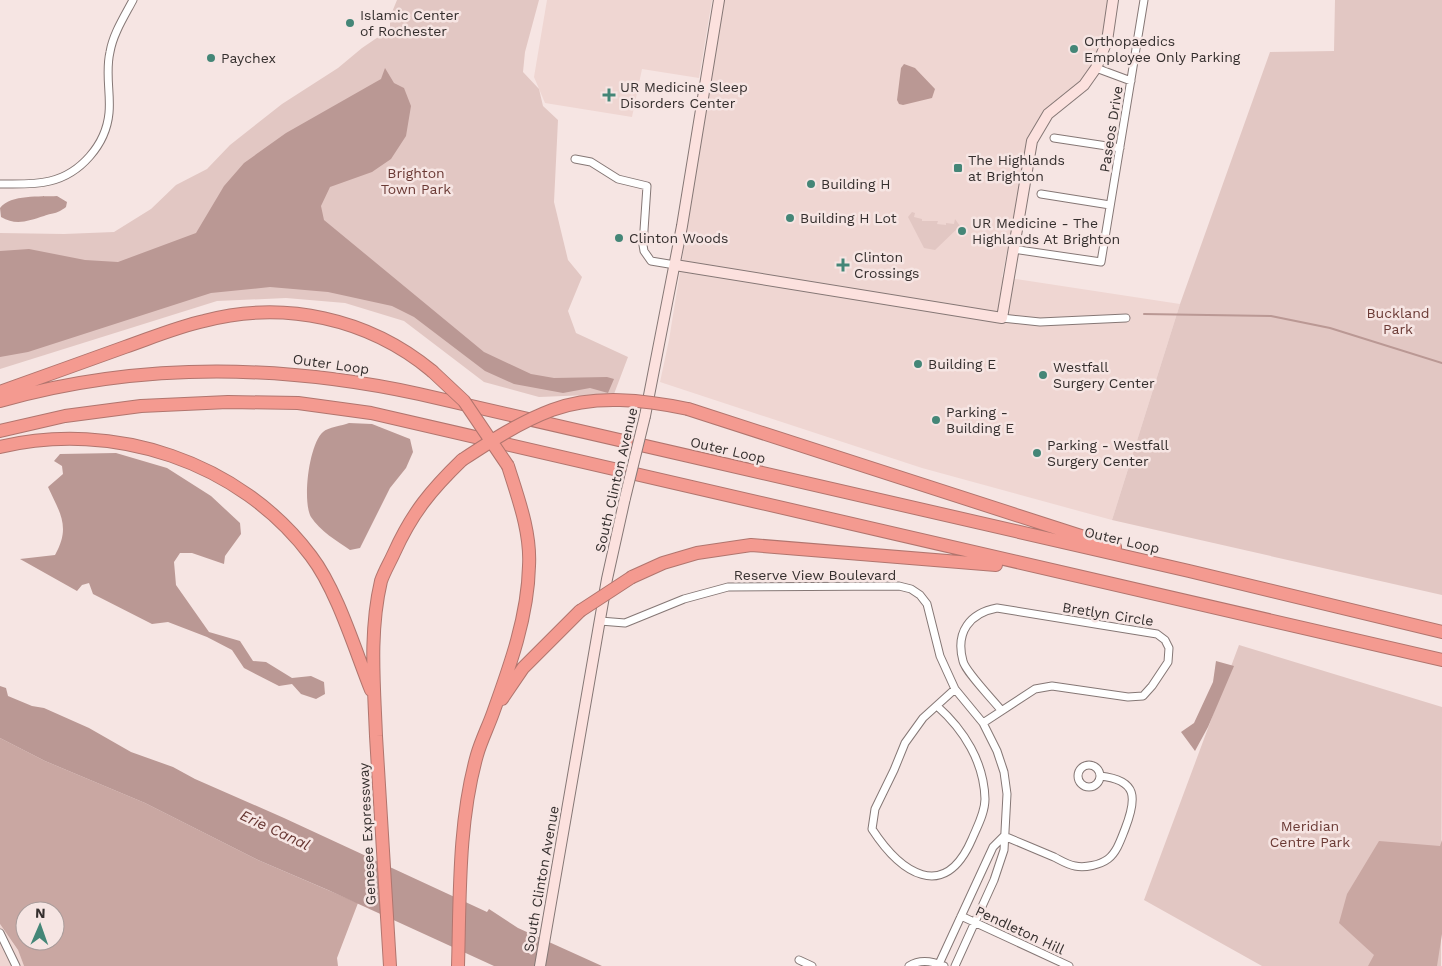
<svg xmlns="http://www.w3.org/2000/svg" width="1442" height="966" font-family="'Work Sans',sans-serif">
<rect width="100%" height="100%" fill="#f6e5e3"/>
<path fill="#efd6d2" d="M547,0H712L699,78L642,69L632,117L545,103L534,77Z
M724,0H1110L1098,56L1083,80L1046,110L1014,217L1002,277L1180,304L1112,520L922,468L660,382L669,340Z
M0,924L18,950L24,966H0Z"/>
<path fill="#e2c7c3" d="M397,0H539L525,52L523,72L539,89L543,106L558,120L554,202L568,260L582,277L568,311L576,333L628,357L614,394L539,397L484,382L404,321L345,303L286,298L217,301L0,369V233L64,234L114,232L151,209L176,185L207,169L230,145L282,104L338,68L362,48L390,29V17Z
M1335,0H1442V595L1112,520L1180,304L1270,52L1334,51Z
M912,212L915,213L914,217L922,219V221H938L937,224L946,225V223L954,224L955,219L960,226L935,250L924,248L908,217Z
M1239,645L1442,707L1441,966H1262L1144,900Z"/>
<path fill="#c9a7a2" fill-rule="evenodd" d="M0,738L45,761L145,803L258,860L358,903L337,958L338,966H24L18,950L0,924ZM25,911H55V941H25Z
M1442,840V934L1437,966H1368L1374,955L1339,923L1347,894L1379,841L1440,846Z"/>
<path fill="#ba9894" d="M904,64L915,68L935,89L932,98L903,105L899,104L897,100L901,68Z
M385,68L394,83L404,88L411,106L406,136L391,159L372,172L330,187L321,206L324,220L484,352L531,374L554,378L607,377L614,379L608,393L590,388L563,393L514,384L485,371L414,317L392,306L328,292L270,287L211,293L28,352L0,357V251L29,249L85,260L118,262L196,233L224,186L244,163L286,133L381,79Z
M57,196L67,202L66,207C55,215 55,212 44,216C28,221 16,226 1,217L0,208C11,194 40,197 57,196Z
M349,423L372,424L410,439L413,452L406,468L390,488L360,548L350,550C337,541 320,531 311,517C302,501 309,444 323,432C328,427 342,426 349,423Z
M116,453L167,468L211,496L240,523L241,534L225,556L224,564L192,553H180L174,562L176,585L209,632L240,641L253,661L266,662L292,678L311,676L324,682L325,694L316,699L301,694L292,684L279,686L244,668L232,650L207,637L168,622L152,624L93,594L89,583L82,585L77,591L20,559L55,555C71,527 60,513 48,487L63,474L62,466L54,461L60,454Z
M1216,661L1234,666L1208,727L1195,751L1181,732L1194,723L1213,682Z
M0,686L6,688L8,696L32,706L44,708L89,728L131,752L173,767L195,779L284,818L487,912L489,909L518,928L602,966H494L328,890L258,860L145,803L45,761L0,738Z"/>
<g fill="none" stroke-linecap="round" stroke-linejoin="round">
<path stroke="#ba9894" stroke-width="2" d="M1144,314L1271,316L1330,328L1442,363"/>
<g stroke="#857775" stroke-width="9">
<path id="street" d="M1096,68L1131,81
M1054,138L1120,148
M575,159L591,162L618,179L647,186L643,245L644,251L651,261L675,265
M0,184C16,184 34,185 50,181C80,174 106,145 109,113C111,93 105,73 110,52C113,34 124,17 133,0
M1041,194L1110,205
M1013,249L1101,262L1144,0
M1002,318L1040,322L1126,318
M600,621L625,623L684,599L728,587L899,586L911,589L920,595L927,604L940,656L955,689L983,723L997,751L1004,772L1007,794L1004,850L994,880L955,966
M937,706C964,730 984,762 985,799C985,813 977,827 972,839C944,904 900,872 872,829L875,809L894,770L905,743L923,718L955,689
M983,723L1035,689L1052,686L1128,697L1143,696L1152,686L1168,662L1169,648L1165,640L1157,634L997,608C970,613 955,632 963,661C965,671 993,700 1001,710
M1078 776a11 11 0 1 1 22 0a11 11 0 1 1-22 0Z
M1004,836C1021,843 1037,850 1054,857C1060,860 1068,865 1075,866C1085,868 1100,865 1108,859C1117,852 1121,839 1125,829C1137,798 1138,780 1100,776
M961,916L1069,966
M0,933L16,966
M799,960L812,966
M939,964L993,847L1004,836
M909,966C920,959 932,961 944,966"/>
</g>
<g stroke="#857775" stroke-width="12">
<path id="secondary" d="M675,265L1002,318L1032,141L1048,114L1084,85L1096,68L1107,41L1113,0
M645,416L682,226L719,0
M540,966L607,579L625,498"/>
</g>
<g stroke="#b1756e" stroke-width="14">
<path id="highway" d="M0,392C42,377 83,362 125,347C151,338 177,327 204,321C284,300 368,318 432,371
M0,401C138,362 280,364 419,394L1189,571L1442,632
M688,409L1115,547
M0,431L65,416L141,406L228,402L298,403L371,413L1442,660
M0,447C113,420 240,461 311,556C337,590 355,650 371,690
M632,577L663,563L697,553L751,545L996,565
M502,699L523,668L580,611
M390,966C386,889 380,813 376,736C374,684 369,632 381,581C384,572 390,562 394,553C412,513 431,490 462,460
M458,966C460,897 458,822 477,755C481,741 488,727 493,713C510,666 528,616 529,566C531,532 518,498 508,466"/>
</g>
<use href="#street" stroke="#fff" stroke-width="7"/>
<use href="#secondary" stroke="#fce1de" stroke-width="10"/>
<use href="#highway" stroke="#f49a90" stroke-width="12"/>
<g stroke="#857775" stroke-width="12" stroke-linecap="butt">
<path id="secondary-bridge" d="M625,498L645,416"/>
</g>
<g stroke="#b1756e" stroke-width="14" stroke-linecap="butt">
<path id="highway-bridge" d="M432,371L464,401L508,466
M462,460C491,441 520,422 552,410C595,394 645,400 688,409
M580,611L632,577"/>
</g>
<use href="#secondary-bridge" stroke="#fce1de" stroke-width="10"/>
<use href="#highway-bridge" stroke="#f49a90" stroke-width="12"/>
</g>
<g fill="#448677" stroke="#f6e5e3" stroke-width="2">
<circle cx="350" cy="23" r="5"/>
<circle cx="1074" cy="49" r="5"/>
<circle cx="211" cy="58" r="5"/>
<path d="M606.5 87.5h5v5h5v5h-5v5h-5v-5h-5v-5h5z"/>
<rect x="953" y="163" width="10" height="10" rx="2.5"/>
<circle cx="811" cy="184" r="5"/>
<circle cx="790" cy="218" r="5"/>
<circle cx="962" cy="231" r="5"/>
<circle cx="619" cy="238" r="5"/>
<path d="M840.5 257.5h5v5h5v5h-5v5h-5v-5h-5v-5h5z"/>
<circle cx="918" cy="364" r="5"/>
<circle cx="1043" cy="375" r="5"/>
<circle cx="936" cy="420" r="5"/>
<circle cx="1037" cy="453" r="5"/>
</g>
<g text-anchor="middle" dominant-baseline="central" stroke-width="5" stroke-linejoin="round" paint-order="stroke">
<g font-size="14" fill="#352f2e" stroke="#f6e5e3" text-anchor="start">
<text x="360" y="15">Islamic Center<tspan x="360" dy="16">of Rochester</tspan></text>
<text x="1084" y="41">Orthopaedics<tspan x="1084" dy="16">Employee Only Parking</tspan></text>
<text x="221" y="58">Paychex</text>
<text x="620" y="87">UR Medicine Sleep<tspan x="620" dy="16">Disorders Center</tspan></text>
<text x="968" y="160">The Highlands<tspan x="968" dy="16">at Brighton</tspan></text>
<text x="821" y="184">Building H</text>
<text x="800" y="218">Building H Lot</text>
<text x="972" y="223">UR Medicine - The<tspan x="972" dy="16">Highlands At Brighton</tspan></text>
<text x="629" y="238">Clinton Woods</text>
<text x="854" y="257">Clinton<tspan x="854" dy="16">Crossings</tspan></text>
<text x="928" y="364">Building E</text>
<text x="1053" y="367">Westfall<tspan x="1053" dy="16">Surgery Center</tspan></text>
<text x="946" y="412">Parking -<tspan x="946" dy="16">Building E</tspan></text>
<text x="1047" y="445">Parking - Westfall<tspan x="1047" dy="16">Surgery Center</tspan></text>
</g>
<g font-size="14" fill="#352f2e" stroke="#f6e5e3">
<text transform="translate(1111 129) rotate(-81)">Paseos Drive</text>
<text transform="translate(331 364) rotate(8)">Outer Loop</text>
<text transform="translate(728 450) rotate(13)">Outer Loop</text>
<text transform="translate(616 480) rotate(-77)">South Clinton Avenue</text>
<text transform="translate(1122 540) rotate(13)">Outer Loop</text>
<text x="815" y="575">Reserve View Boulevard</text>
<text transform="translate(1108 614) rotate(9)">Bretlyn Circle</text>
<text transform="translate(367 834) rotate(-93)">Genesee Expressway</text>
<text transform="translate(541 879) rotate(-80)">South Clinton Avenue</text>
<text transform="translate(1020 930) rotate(25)">Pendleton Hill</text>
</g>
<g font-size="14" fill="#6b3a35" stroke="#f6e5e3">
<text x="416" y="173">Brighton<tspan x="416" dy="16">Town Park</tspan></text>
<text x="1398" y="313">Buckland<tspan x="1398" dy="16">Park</tspan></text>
<text x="1310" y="826">Meridian<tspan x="1310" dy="16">Centre Park</tspan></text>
</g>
<g font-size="15" font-style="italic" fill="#663530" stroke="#f6e5e3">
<text transform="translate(275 830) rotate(25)">Erie Canal</text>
</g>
</g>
<g transform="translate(40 926) rotate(2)"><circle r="24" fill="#f6e5e3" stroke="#a99c9b"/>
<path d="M0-4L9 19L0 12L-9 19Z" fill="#448677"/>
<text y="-8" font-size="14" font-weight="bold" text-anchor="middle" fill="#352f2e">N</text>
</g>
</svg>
